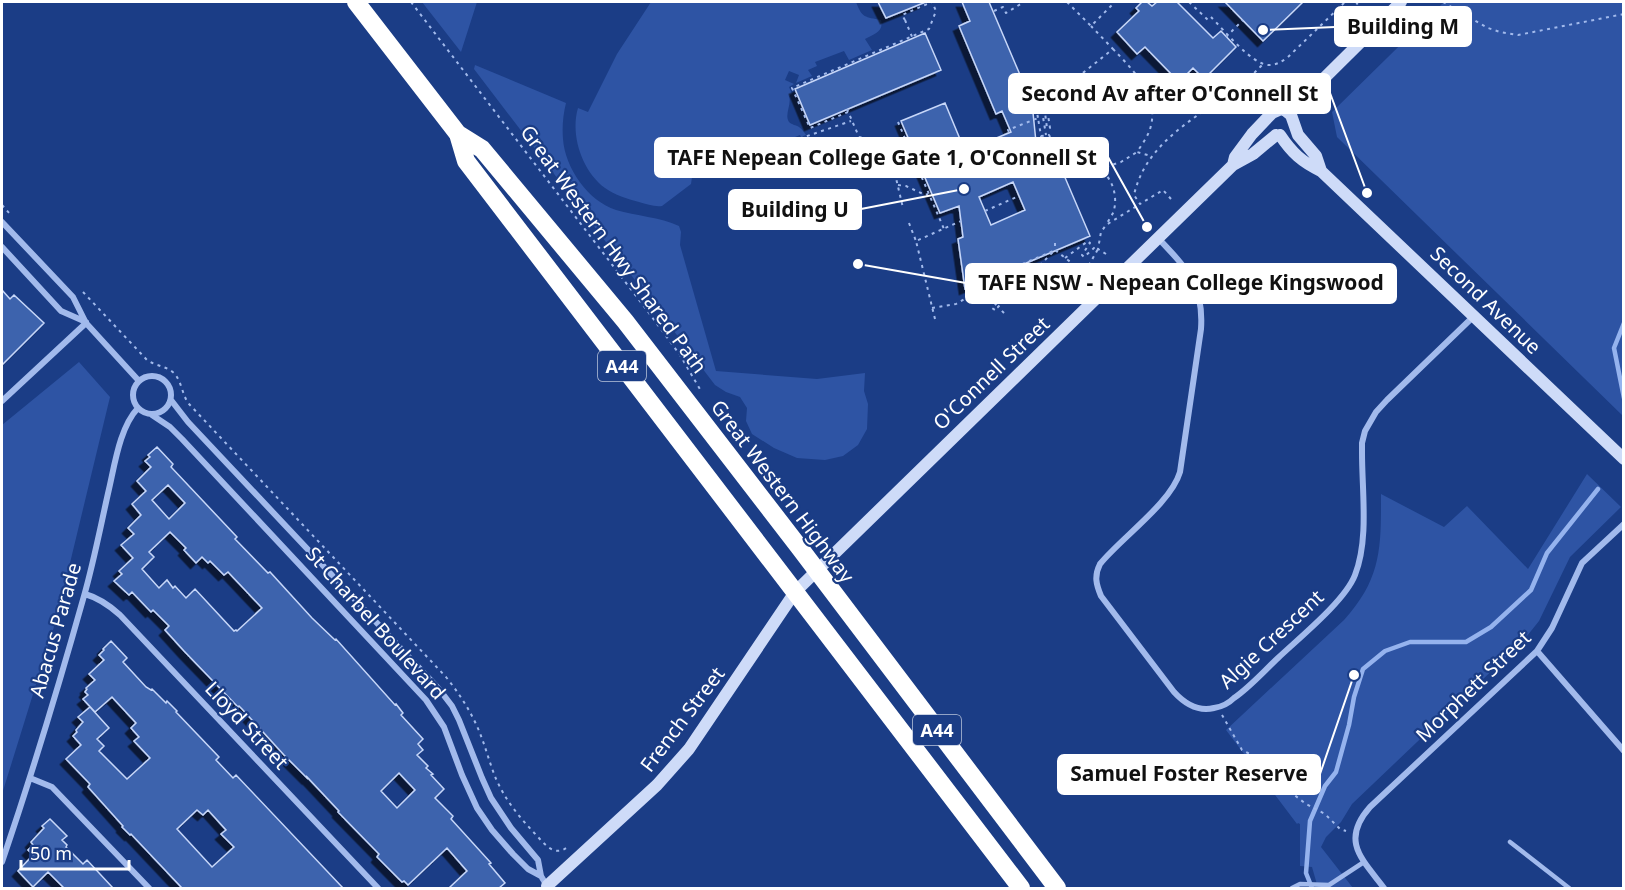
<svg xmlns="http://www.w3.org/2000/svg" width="1625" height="890" font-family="'Noto Sans',sans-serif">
<defs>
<filter id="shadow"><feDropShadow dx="-5.5" dy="5.5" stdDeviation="0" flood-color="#0009"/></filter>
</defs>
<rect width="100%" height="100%" fill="#1b3d86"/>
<path fill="#2e54a4" d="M422,2H477L461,52Z
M651,2H856C862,18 865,17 881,20C884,32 874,34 865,39L872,50L849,60L844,51L815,62L817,66L808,70L812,76L796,83L799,75L789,71L785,80L794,84L789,87L792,94L789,96C792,104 784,115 789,122C792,125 796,125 799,127C802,129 804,132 806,135L801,137L800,135L795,137V139C756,152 738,158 696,149L691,184L662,206C654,207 647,204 639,202C627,199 615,195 605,188C582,171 570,135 578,108L588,112L617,54Z
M1444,2H1623V416L1337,137L1332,112Z
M475,65L566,103C563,115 562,127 563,139C565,168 588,201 616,210C636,216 660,217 679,226L681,232L680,245L716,371L817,379L865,373L864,391L868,404L867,429L858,445L843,456L825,460L797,458L774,448L752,434L746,421L747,408L740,397L726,392L715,385L474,69Z
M79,362L110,397L57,617L2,794V425Z
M1587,474L1621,507L1570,557L1539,621L1523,641L1352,804L1341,822L1326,837L1321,847L1353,888H1318L1312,867L1300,866V824L1298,823L1297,824L1226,730L1344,620C1382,578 1381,547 1381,494L1444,527L1467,506L1528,569Z"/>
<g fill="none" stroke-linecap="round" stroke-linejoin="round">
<path stroke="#95b3ee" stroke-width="4.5" d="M1624,323L1614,348L1624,398
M1312,888L1306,873L1310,821L1325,786L1336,772L1349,725L1354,697L1363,669L1385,651L1410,642H1466L1491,627L1531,590L1547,553L1598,489"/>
</g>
<path fill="#3e63ad" stroke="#c7d7f9" stroke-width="1.5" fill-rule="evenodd" filter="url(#shadow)" d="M878,2H926L886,18Z
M962,2H989L1032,103L1036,142L1049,140L1090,236L965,289L958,239L963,237L959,206L940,213L901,121L945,103L965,151L1011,132L1002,111L996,114L959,26L970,21ZM1013,182L1025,210L991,225L979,197Z
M1142,2H1147L1152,6L1157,2H1177L1213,38L1221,31L1236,47L1204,79L1193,68L1179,82L1145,47L1137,54L1117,32L1139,11L1136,8Z
M1225,2H1303L1263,41Z
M925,33L941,70L810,125L795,89Z
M2,290L10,299L14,295L44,323L2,365Z
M157,447L173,464L171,467L237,537L235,539L268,573L270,572L312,618L335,640L336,639L395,705L396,704L403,713L401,715L423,739L418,744L423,750L417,755L428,766L426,768L433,774L431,775L444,789L435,798L453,816L451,819L491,863L489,864L505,883L499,888H449L467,871L447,848L408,885L404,881L402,882L377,857L379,854L338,812L339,811L307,777V778L284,755L242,709L239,706L238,707L184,651L165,630L169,626L153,610L151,612L132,592L129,595L114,581L122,574L119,571L133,558L121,545L134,534L128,528L141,515L132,504L146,491L137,481L151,467L145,461L150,457L148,455ZM168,485L185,503L169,519L152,500ZM170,532L186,548L184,550L196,563L202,557L208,563L210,561L224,575L228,572L262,608L237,631L236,630L234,631L195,589L186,598L175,586L173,588L167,580L159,588L142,569L154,557L149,552ZM399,773L415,790L397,808L381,791Z
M111,641L127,658L123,662L146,687L151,690L152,689L166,703L167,701L177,711L176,712L219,757L216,760L233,778L236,775L343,888H182L131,834L130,835L122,827L123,826L88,787L90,784L66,759L81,745L73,736L77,732L76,730L83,722L78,717L90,707L109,728L97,739L104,746L99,751L127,779L150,758L134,741L139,737L131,728L136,723L112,697L95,712L83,699L88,695L85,692L87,689L86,688L95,680L89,674L104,660L99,655L104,650L103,649ZM197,810L203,815L208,810L226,830L221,834L234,847L212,867L177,829Z
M50,819L67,836L62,840L67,845L66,847L83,864L87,860L113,888H64L48,872L33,887L18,871L33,855L28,850L33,845L31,842L44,828L42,826Z"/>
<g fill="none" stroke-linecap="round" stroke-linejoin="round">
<path stroke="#a2baec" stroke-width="2" stroke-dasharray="3 4.5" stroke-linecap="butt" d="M411,2L646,309L680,355L701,391
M1067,2L1091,26L1115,2
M1189,2L1208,20
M1356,2L1362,11
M1443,2L1488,28L1500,32L1518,35L1624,14
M994,11L1003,7L1006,13L1024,2
M1211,17C1224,30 1252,65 1269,65C1276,65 1281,62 1287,58L1345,2
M905,20L902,15L932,2
M1226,37L1243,20
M1113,49C1134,71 1162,98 1149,132C1146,139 1141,146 1137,152L1151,156
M1044,95L1074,80L1113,49L1091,26
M1031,100L1044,95L1046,102L1050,128H1047L1044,105H1041L1046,135
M1035,100L1038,118
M847,109L859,137L888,144L903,208
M848,112L810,128L792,88L929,29L936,11L932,2
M898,122L944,229
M1009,132L1008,130L1038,118L1041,136L1049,135C1058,151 1071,160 1088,166C1091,167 1094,167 1097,168C1112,175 1119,197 1113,213C1111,217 1108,221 1106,225
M1041,136L1043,143
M696,152L741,158L797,161L890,152
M743,158L851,121
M833,159L835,151L859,137
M1099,169L1121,162L1137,152
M898,185L906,186L925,195L928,194
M1171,199L1163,190L1140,204L1134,195C1149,129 1222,109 1263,64
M2,205L10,214
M985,211L1019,196
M909,223L916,241
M1055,243V250L1091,278
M1106,254L1098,249L1101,232L1106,225L1140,204
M1065,258L1088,241L1090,243L1082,255L1084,257L1095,247L1098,249
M1085,272L1098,249
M995,287L999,284L994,276L1053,251
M83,292L147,360C156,366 166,366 174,373C182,382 182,395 189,404L446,677C458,692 468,707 476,724C485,743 489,763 497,781C507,803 522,820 538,837C547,847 556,857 569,846
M932,308L956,304L992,283L1001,299L992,308L995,310L998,307
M1004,313L998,307L1055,250
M935,319L916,241L961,221
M1222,715L1242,750L1248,753L1262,758L1269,764L1293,794L1306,804L1325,814L1340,829L1346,831"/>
<path stroke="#a2baec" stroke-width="4.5" d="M1510,842L1569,888
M1292,888L1300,884L1329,885L1364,862"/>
<path stroke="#a2baec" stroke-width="6" d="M2,222L73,297L86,323L139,381
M1158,238C1186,268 1204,284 1201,329L1180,472C1171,503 1121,538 1100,564C1094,576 1096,584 1101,596L1174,692C1185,704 1198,712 1214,708C1221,707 1229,703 1234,698C1250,687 1264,671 1278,658C1299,638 1345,601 1355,575C1369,539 1362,492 1362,453V443L1365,431L1376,412L1387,400L1474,316
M2,247L61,311L86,322
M133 395a19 19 0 1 1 38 0a19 19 0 1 1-38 0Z
M171,400L188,422L439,689L452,706L459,720L482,778L491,798L511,828L538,860L541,876L547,886
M2,401L86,323
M152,415L170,427L182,439L426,700L444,727L462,775L477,808L492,830L513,854L528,869L541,876
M85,594C99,598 109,605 120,615L378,888
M1537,651L1624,751
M30,778L52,787L149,888
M2,862C32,774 59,685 84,596C94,561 101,524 109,489C115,463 120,427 138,408
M1384,888C1362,859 1340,841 1370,807L1537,651L1552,628L1582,563L1624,524"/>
<path stroke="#cedbf8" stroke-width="12" d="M1289,113L1401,2
M1280,135C1292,153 1302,162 1321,171L1624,459
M1233,165L1235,157L1252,134L1272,113L1281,109L1286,111L1291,115L1298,135L1316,156L1321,171
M547,886L657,785L689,749L795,592L1233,165L1253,154L1276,135"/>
<path stroke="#fff" stroke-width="18" d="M356,2L458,134L466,161L1021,888
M458,134L482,149L625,321L799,547L1057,888"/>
<path stroke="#a2baec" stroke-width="2" stroke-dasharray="3 4.5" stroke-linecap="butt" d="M905,20L913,39"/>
</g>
<g text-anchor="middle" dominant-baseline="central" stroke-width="4.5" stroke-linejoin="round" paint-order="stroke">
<g fill="#1b3d86" stroke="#bbc5db" stroke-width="1.5">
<rect x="598" y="351" width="48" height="30" rx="4.5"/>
<rect x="913" y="715" width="48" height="30" rx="4.5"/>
</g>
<g font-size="18" font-weight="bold" fill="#fff">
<text x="622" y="366">A44</text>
<text x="937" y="730">A44</text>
</g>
<g font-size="20" fill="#fff" stroke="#1b3d86">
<text transform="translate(614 249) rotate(54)">Great Western Hwy Shared Path</text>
<text transform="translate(1486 300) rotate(44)">Second Avenue</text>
<text transform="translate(991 373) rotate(-44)">O'Connell Street</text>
<text transform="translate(783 491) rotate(53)">Great Western Highway</text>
<text transform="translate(376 623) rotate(48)">St Charbel Boulevard</text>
<text transform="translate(55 630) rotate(-74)">Abacus Parade</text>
<text transform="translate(1271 639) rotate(-43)">Algie Crescent</text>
<text transform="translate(1473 686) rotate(-44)">Morphett Street</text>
<text transform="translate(682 719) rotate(-53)">French Street</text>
<text transform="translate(247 725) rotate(47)">Lloyd Street</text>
</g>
</g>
<path fill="none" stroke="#fff" stroke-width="2" d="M1263 30L1335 27M1367 193L1330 93M1147 227L1108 157M964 189L861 209M858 264L966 283M1354 675L1320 774"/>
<g fill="#fff" stroke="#1b3d86" stroke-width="2">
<circle cx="1263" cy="30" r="6"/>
<circle cx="1367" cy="193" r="6"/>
<circle cx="1147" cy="227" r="6"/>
<circle cx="964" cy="189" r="6"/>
<circle cx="858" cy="264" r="6"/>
<circle cx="1354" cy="675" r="6"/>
</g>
<g fill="#fff" stroke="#fff" stroke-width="2">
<rect x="1335" y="7" width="136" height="39" rx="6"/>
<rect x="1009" y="74" width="321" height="39" rx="6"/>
<rect x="655" y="138" width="453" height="39" rx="6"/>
<rect x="729" y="190" width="132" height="39" rx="6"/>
<rect x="966" y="264" width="430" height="39" rx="6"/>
<rect x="1058" y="755" width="262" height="39" rx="6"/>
</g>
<g font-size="21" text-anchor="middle" font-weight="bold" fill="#111">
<text x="1403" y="34">Building M</text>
<text x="1170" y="101">Second Av after O'Connell St</text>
<text x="882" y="165">TAFE Nepean College Gate 1, O'Connell St</text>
<text x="795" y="217">Building U</text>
<text x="1181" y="290">TAFE NSW - Nepean College Kingswood</text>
<text x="1189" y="781">Samuel Foster Reserve</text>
</g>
<rect width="1625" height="890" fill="none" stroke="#ffffff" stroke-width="6"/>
<path d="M21 860v9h108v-9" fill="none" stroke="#ffffff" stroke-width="3"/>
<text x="30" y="860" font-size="18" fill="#ffffff" stroke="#1b3d86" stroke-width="4.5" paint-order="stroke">50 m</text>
</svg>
